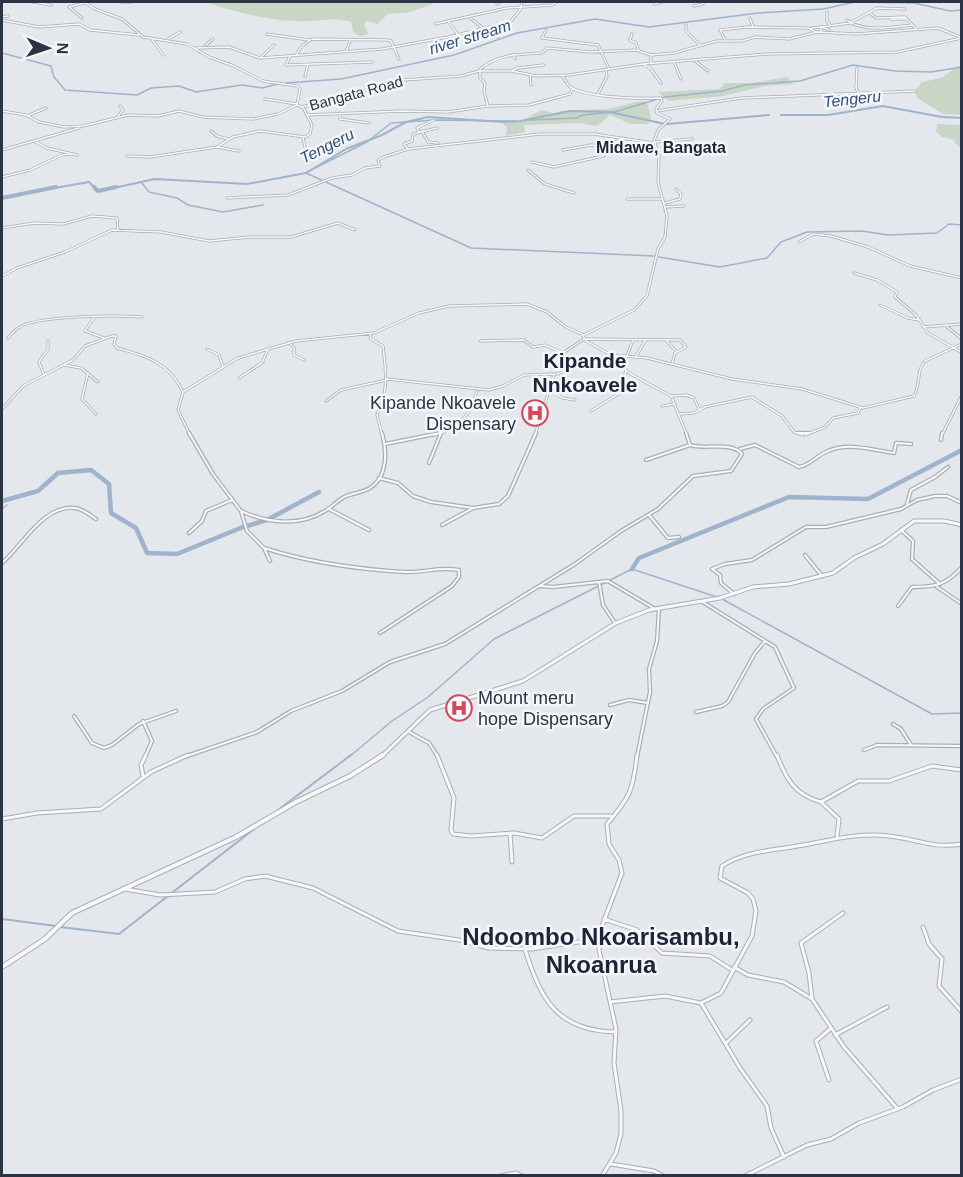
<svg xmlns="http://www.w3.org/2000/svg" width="963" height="1177" font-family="Helvetica,sans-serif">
<rect width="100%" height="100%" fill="#e4e7ec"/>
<path fill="#c9d6c5" d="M211,2H433L431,5L406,13L388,14L377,24L366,21L364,26L369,34L360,36L353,32L351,22C332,16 314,23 295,21C266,20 236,12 208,3Z
M958,66H961V115L943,114L917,98L915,91L922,82L941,78Z
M787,77L794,84L765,86L723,96L669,101L658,92L719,89L725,83H751Z
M641,101L647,102L651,118L648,124H631L610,115L597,126L579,123L524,125L525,132L506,136L507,128L503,124V122L521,121L542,110L556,114L560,111L607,109Z
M937,124L961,125V148L955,143V140L942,137L936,131Z"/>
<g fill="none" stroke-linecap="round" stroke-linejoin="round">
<path stroke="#9fb4cc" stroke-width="1.5" d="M2,53L51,66L54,77L65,90L137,95L151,88L179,86L196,92L242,85L262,88L278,84
M286,83L341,79L454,55L517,33L595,19L649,27L758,13L823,9L855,2L914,3L950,11L962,10
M529,120L577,118L583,115L614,112L665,97L722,91L745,85L800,81L853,65L895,71L931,72L962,67
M307,172L367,142L391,123L435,120L517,121
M306,173L471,248L654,256
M141,182L149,192L177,198L188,205L223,212L263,205
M659,257L720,267L767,258L781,242L807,232L862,231L888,235L937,233L949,224L962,225
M2,509L7,505
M722,599L932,714L962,713
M349,757L392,721L428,697L494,639L632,569L717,597"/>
<path stroke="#9fb4cc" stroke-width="2" d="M278,810L351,755
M2,919L56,926
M60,927L119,934L258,826"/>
<path stroke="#9fb4cc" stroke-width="2" d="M781,115H828L883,106L942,117L962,118
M667,124L769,115
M49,189L89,182L96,189
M109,189L155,179L247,184L306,173L346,149L382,135L406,122L428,117L503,122L521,121L570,111L610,112L665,124"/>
<path stroke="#9fb4cc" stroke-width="4" d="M94,187L98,191L116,187
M2,198L56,187"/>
<path stroke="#9fb4cc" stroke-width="4.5" d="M2,501L38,491L58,473L91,470L109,484L111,513L136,528L147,553L177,554L243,527
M247,526L267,520L319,492
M632,569L639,558L789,497L868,499L962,450"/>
<g stroke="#a9aeb7" stroke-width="3">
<path id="minor-far2" d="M33,2L51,5
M84,2L95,9L122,19L143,37L187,44L209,57L234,66L263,81L297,86L300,89L297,105L302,107L404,80L461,76L479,71H512L536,76L569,75L643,64L767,54L897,52L962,38
M121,2H132
M497,4L500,2
M655,4L662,2
M694,6L703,4V2
M827,12V21L831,26
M870,13L876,18L905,17L916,29
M2,17L8,16
M82,18L69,7L84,3
M470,18L484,29
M750,18L753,27
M891,19H906
M2,20L39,27L79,24L90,30L139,35
M847,20C864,33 892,27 912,25
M448,21L458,35
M435,24L507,8L552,5L557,2
M686,25V31L700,45
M811,28L822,27L829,30
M546,30L542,38L598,45L609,69
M476,31L498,37
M821,32V27L850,23L877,8L905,9
M267,34L309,40
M632,34L630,40L636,43L639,51L651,55
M151,38L163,55
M168,39L180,32
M725,40L720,30L747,27L808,28L816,32
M206,45L213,39
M196,48L229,47L260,58L382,49L448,37L510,22L520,10L522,2
M346,52L350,41
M513,54L515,59
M296,55L302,46L312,39L388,40L391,41L399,59
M290,56L286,65L372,62
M260,58L274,45
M694,60L708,71
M674,62L681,79
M651,63V55L674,53L717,41H742L755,37L789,39L817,32L856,34L938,28L960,37
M643,64L650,68L661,83
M857,68L856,88L859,94
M512,71L517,68L544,65
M530,75L531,85
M305,76L308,64
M598,94L607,76L606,70
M265,99L297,104
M488,106L484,92L485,83L480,78V69C498,54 520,54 542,53L547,48L590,52L639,50
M2,111L26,115L39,122L64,127L83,126L128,115L158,116L179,111L203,117L253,119L278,114L297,105
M656,111L741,98L915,91
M340,113V119L369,123
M307,115L402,111L448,112L488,106L529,105L570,94L573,88
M27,116L46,108
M118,116L123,110L120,106
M211,131L217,136L228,139
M422,131L428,142L438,143
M419,132L417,128L434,120
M303,138L306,151L312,159
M36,142L47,148L77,155
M654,142L692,139
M217,147L239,151
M408,149L404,144L412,141L413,134L437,128
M2,150L79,128
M563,150L591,145L603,146
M127,156L150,157L217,147L233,137L260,131L305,137L310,134L312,125L303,107
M532,162L554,167L603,156L606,154L603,146L624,139
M528,170L545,184L574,193
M2,177L30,170L62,155L71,154
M227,198L288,195L332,178L352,175L365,168L380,166L378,161L381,158L408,149L540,134H594L654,143
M627,199H663
M665,203L680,199L681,194L676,189
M666,207L684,206
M2,228L34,223L63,224L92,216L117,218L118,230
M799,242L813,234L831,236L868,247L910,266L962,278
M854,273L877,280L897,292L895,297L916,315L928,333L961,352
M2,276L17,268L65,252L112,230L161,232L209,241L250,237H291L338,223L355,230
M880,305L908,318L919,320
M95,316L85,331L104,338
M945,325L962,339
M923,327L962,324
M370,334L371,339L383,346C386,371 389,392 377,415L382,435
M582,334L586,341L611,355L629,373L671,396L687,435
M8,338C11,335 14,331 18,328C37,315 117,315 142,317
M586,339L680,340L686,347L675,353L672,364
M666,340L677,352
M480,341L524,340L533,347L545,345L563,353L584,339
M289,342L294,348V355L304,360
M207,349L219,355L223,367
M627,356L633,340
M636,356L645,341
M64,365L81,368L98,382
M88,373L82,399L96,414
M44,375L39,362L48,349V341
M239,378L262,363L268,349
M387,379L489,390L503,386L524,375L557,374L611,355L647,358L732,379L802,389L863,408L914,396C921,384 916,371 925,361L962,344
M548,391L563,398L575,400
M183,392L178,410L190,435
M671,396L687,395L694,398L699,409
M326,401L341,390L387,380
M662,406L675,404
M2,409L23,386L73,360L85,346L112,336H116L114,344L117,348C146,356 169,362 183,392L238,358L296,341L374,333L419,313L449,306L527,304L547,312L566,327L584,335L634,310L647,296L658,249L665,237L667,216L658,182L659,155L654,141L658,130L670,119L657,113L656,109L662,101L661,98C640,99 588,98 570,87C567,84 564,79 562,75
M591,411L620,393L626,370
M680,414L694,413L705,407L752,397L782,416L794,432L803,435
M435,435C459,428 471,415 477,391
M535,435L554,375
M805,435L825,427L833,418L858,413L861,407
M942,435L962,395"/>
</g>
<g stroke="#a9aeb7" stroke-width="4.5">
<path id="minor-far1" d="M189,433L213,474L241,511L247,531L264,548L270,561
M798,433H809
M941,440L942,433
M385,444L440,433
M740,449L755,445L799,467C811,465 817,455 828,451C849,442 873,450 894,453L896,443L911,444
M646,460L690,445
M429,463L441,433
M379,478L398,483L413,496L431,502L473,508L499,504L508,496L536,433
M907,504L911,490L935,477L948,467
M329,509L369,530
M241,511C267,523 299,527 325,511C332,507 337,501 344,497C352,493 362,493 370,488C388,477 387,451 382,433
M649,515L668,538L679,537
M442,525L473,508
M901,530L913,541L912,559L940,584
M189,533L202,521L206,511L232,500
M264,548C310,563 356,569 404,572C424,573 439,566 459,570V577L452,586L380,633
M805,555L822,576
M2,563C22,546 44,504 75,508C83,509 90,515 96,519
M599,582L603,605L615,623
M540,586L553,587L608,581L655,609
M937,587L962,604
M734,594L721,583L720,575L712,569L725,564L752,560L806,527H826L901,509L917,500L935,496H947L962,503
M701,601L775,647L794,688L763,709L756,719L777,757
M898,606L912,587C936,587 946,585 962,567
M610,705L629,700L648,703
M696,712L722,706L728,702L755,653L765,641
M74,716L92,743L104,748L112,745L139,724L176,711
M143,721L152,741L145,757
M893,724L901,729L911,745
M409,732L429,743L438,757
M864,750L877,745L962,746
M184,757L257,732L291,711L342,691L390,662L445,644L575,564L621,531L658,509L693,476L731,471L742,454C732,441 705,450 690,445L686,433
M637,757L650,692L649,669L657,641L659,608"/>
</g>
<g stroke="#a9aeb7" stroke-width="5">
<path id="minor" d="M437,755L454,798L451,830L453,834L471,836L514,833L542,838L574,816H611
M777,755C786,779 795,795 821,802L858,781H889L932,766L962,770
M143,776L141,765L146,755
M821,802L839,819L837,836
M2,819L37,813L101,809L151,772L188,755
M510,833L512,862
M125,889L160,895L215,892L245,879L265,876L313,888L398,931L459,940L488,948L531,949L599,939
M604,919L637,930L662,953L710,956L732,970
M923,927L929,944L942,959L939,986L962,1012
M525,949C540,1000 558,1031 616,1032
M734,967L748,975L784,982L812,999L844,1047L897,1108
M812,999L809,973L801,943L843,913
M610,1002L665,996L701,1003L721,993L752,936L756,911L753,899L748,893L720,878L722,866C745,851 771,851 797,846C828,841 858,832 889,836C917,839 933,849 962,844
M701,1003L740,1068L767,1106L771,1128L784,1157
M835,1035L887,1007
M726,1043L750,1020
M829,1080L816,1041L830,1029
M611,1164L654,1171L663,1176
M500,1176L516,1173L522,1176
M602,1176L616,1153L621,1134V1111L614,1063L616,1029L599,950L602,926L622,873L619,860L609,844L607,824C630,797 633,791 637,755
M745,1176L807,1145L831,1139L859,1123L903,1107L933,1090L962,1079"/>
</g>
<g stroke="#a9aeb7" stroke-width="5">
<path id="tertiary-far1" d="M381,757L430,710L523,681L616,623L649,610L720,598L753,587L789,584L833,573L854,558L883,544L914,521H944L962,525"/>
</g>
<g stroke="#a9aeb7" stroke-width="6">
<path id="tertiary" d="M2,967L45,939L72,913L236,837L296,802L350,776L383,755"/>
</g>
<use href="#minor-far2" stroke="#f7f8fa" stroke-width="1.5"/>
<use href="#minor-far1" stroke="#f7f8fa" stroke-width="2"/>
<use href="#minor" stroke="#f7f8fa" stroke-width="3"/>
<use href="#tertiary-far1" stroke="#f7f8fa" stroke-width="3"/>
<use href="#tertiary" stroke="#f7f8fa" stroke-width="4"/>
</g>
<defs>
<g id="hospital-ring" transform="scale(1.35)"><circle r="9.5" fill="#f4f6f9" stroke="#d1495b" stroke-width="1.5"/><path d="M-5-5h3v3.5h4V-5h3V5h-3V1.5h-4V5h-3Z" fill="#d1495b"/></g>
</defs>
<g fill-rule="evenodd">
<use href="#hospital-ring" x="535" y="413"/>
<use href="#hospital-ring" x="459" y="708"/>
</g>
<g text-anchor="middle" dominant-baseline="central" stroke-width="5" stroke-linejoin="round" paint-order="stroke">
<g font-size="15" fill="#2b3445" stroke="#f4f6f9">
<text transform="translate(356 93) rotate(-15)">Bangata Road</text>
</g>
<g font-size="16" font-style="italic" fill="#34527a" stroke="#f4f6f9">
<text transform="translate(470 37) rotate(-17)">river stream</text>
<text transform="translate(852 99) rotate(-6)">Tengeru</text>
<text transform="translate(327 146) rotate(-27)">Tengeru</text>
</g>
<g font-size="16" font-weight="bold" fill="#1d2536" stroke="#f4f6f9">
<text x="661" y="147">Midawe, Bangata</text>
</g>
<g font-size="18" fill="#2b3445" stroke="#f4f6f9" text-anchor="end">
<text x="516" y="403">Kipande Nkoavele<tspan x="516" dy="21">Dispensary</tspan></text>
<text x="478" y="698" text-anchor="start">Mount meru<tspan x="478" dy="21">hope Dispensary</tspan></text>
</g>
<g font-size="21" font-weight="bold" fill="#1d2536" stroke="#f4f6f9">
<text x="585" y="360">Kipande<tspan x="585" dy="24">Nnkoavele</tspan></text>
</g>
<g font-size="24" font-weight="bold" fill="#1d2536" stroke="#f4f6f9">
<text x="601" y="936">Ndoombo Nkoarisambu,<tspan x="601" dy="28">Nkoanrua</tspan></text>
</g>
</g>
<rect width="963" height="1177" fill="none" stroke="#2b3445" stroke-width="6"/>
<g transform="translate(48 48) rotate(92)" stroke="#f4f6f9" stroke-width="4.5" paint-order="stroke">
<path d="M0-4.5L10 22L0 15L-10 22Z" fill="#2b3445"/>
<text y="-9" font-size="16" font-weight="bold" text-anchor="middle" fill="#2b3445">N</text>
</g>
</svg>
